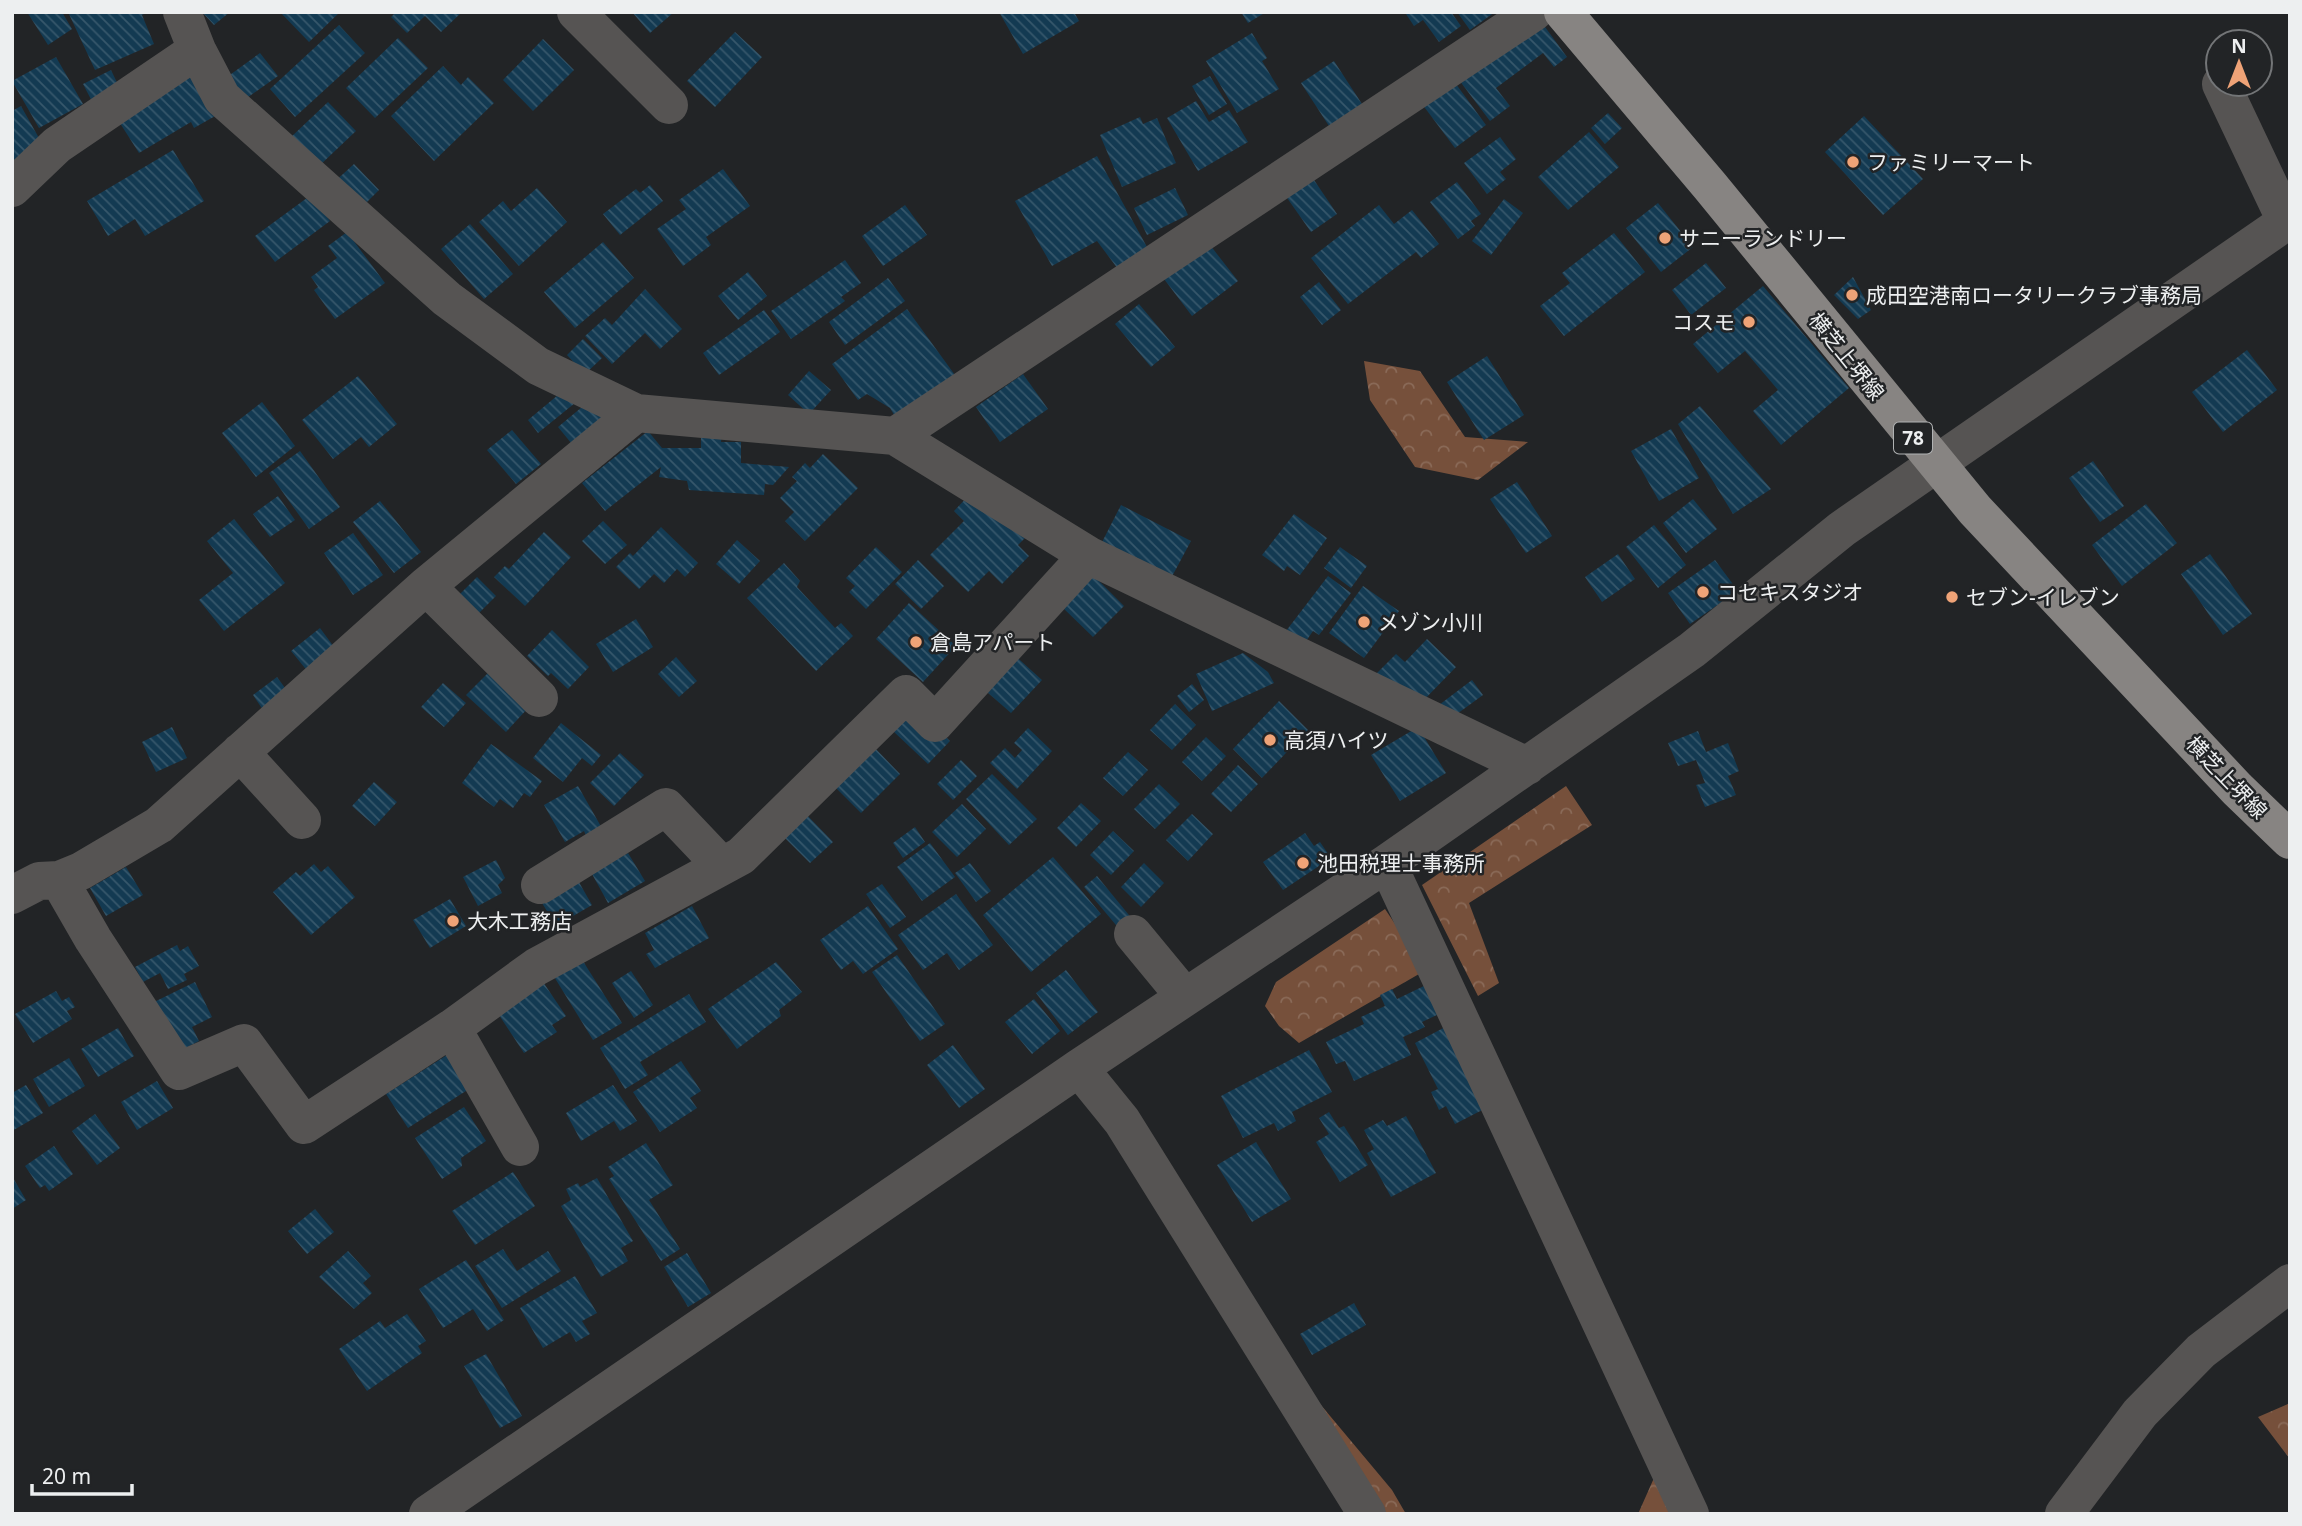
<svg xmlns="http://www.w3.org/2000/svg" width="2302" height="1526" font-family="'Noto Sans','Noto Sans JP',sans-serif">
<defs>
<pattern id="forest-crowns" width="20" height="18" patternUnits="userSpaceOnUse" patternTransform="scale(1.75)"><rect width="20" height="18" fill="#76503b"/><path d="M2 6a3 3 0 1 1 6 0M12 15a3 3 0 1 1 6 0" fill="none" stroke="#8a6a58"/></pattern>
<pattern id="building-back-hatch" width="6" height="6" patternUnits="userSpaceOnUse" patternTransform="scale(1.75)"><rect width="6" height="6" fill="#133a52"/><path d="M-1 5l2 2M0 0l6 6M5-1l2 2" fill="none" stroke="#36576b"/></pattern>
</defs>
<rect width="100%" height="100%" fill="#222426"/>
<path fill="url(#forest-crowns)" d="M1364,361L1420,371L1465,437L1528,442L1478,480L1415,467L1370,400Z
M1566,786L1592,825L1469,903L1499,983L1478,996L1422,885Z
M1385,909L1426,970L1299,1043L1279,1026L1265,1006L1276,982Z
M1310,1392L1392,1490L1406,1514H1376Z
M2290,1403V1459L2258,1417Z
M1654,1478L1685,1514H1638Z"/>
<path fill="url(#building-back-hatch)" d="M27,12H62L72,29L48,45Z
M68,12H148L142,15L154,44L95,70Z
M202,12H230L214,25Z
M280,12H340L309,42Z
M396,12H462L441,32L425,16L407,33L391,17Z
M632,12H674L650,33Z
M999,12H1074L1079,21L1023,54Z
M1241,12H1266L1248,23Z
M1408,12H1451L1461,26L1439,42L1423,20L1414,26L1406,14Z
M1457,12H1495L1470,30Z
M1537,16L1567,57L1554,67L1543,53L1496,88L1510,106L1490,121L1456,76Z
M339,25L365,53L295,117L270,89Z
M735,32L762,57L715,107L687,81Z
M1252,33L1267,58L1262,61L1279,89L1237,113L1206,61Z
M398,38L428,68L375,118L346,88Z
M543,39L574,70L533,111L503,80Z
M260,53L278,76L244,100L227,77Z
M56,57L83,104L39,128L12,81Z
M1334,61L1362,104L1329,126L1301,83Z
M443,66L461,85L468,77L494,103L434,161L391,116Z
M111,70L124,97L97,111L83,84Z
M193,75L217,115L194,128L191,122L139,153L118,120Z
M1210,76L1227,104L1209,115L1192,86Z
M1453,80L1486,125L1455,148L1422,104Z
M1196,101L1209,122L1229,110L1248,142L1198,171L1167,118Z
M328,102L356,131L318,167L290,138Z
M21,106L44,147L12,165V111Z
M1608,113L1622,128L1605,144L1591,128Z
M1864,116L1923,179L1883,215L1825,152Z
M1140,117L1143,124L1157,118L1176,163L1122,187L1100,135Z
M1589,132L1619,167L1568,210L1538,177Z
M1500,137L1516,159L1500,172L1506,179L1487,194L1464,163Z
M173,150L204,201L145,236L135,219L108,236L87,201Z
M1097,156L1152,256L1121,273L1097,241L1052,266L1015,201Z
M354,164L379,190L358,211L332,184Z
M723,169L750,206L706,237L711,245L683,266L657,229L686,209L679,200Z
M1312,177L1337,214L1311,232L1285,195Z
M1457,182L1481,214L1471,221L1475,226L1458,239L1430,202Z
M650,185L663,201L620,235L603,214L636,189L640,193Z
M537,188L567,222L519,266L479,222L503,201L511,211Z
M1175,188L1188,215L1147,235L1134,208Z
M311,195L330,221L275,262L255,236Z
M1504,199L1523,213L1491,255L1472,241Z
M1658,203L1693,247L1661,272L1626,228Z
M905,205L927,235L883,266L862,236Z
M1379,205L1394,224L1412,210L1439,244L1421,258L1416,252L1348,304L1311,258Z
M470,224L513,274L484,299L441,249Z
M347,232L385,283L335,319L314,290L318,287L311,277L337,258L328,246Z
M1614,233L1645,272L1564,336L1540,306L1570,283L1562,273Z
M1203,236L1238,281L1192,316L1158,271Z
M603,242L634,278L575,328L544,292Z
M845,260L861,283L841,297L845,301L791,339L771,311Z
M1706,263L1726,288L1691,315L1672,290Z
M748,272L767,296L738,320L718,296Z
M1853,277L1871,310L1858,319L1834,295Z
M888,278L905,301L845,345L829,322Z
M1319,282L1341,310L1322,325L1300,297Z
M1763,286L1849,388L1781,445L1753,411L1778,390L1745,351L1718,373L1693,344Z
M645,289L682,329L660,349L645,333L612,364L585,336L605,318L612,325Z
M1139,304L1175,347L1151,367L1115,324Z
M907,309L960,382L900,425L890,408L867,394L858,400L832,364Z
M764,310L780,332L719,375L703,353Z
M583,339L602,358L585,374L567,355Z
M2247,350L2277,390L2223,432L2192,392Z
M1487,356L1524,415L1484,440L1447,382Z
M809,371L831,390L809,414L788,395Z
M1023,374L1048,409L1000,442L976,407Z
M358,376L397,424L369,447L361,437L333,459L302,420Z
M564,390L575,403L538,433L528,420Z
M262,402L295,446L256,477L222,433Z
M588,402L607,424L576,449L558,427Z
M1700,406L1771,489L1733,514L1678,424Z
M1671,429L1699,478L1659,501L1631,451Z
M512,430L541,464L516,484L487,450Z
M701,430H722L721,442H741V463L789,467L773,485L765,484L764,495L689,490L687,481L659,477L661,467L605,511L582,483L648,431L662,448H701Z
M300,451L340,507L309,529L269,473Z
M823,454L858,488L805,541L785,521L794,512L780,498L797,481L792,477L805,463L810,468Z
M2093,461L2124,506L2100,522L2069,478Z
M1517,482L1552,536L1526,553L1490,499Z
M972,492L1026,537L1018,545L1029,556L1002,584L989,571L968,592L930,555L964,521L954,511Z
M278,496L295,520L270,537L253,514Z
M1693,499L1717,529L1686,553L1663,523Z
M380,501L421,552L394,573L353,522Z
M2146,504L2177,543L2122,586L2092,545Z
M1121,505L1191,541L1169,582L1100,546Z
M1294,514L1327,538L1300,575L1287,566L1284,571L1262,555Z
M234,519L285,583L224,631L199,600L233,573L207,541Z
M603,521L627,545L605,564L582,541Z
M1654,525L1686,565L1658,588L1626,547Z
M661,527L698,563L685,577L677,569L664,583L654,574L639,589L616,567L630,553L633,556Z
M544,532L571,557L525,606L494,577L505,566L509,569Z
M353,533L383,575L353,595L324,553Z
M737,540L760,561L739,584L716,564Z
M876,547L902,572L866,609L849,592L855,586L846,578Z
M1340,547L1367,566L1351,588L1324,568Z
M1618,554L1635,579L1602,602L1585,577Z
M2210,554L2252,614L2223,635L2181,574Z
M918,560L944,586L921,609L895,584Z
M1715,560L1738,591L1690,624L1668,593Z
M784,563L800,581L797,587L835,628L841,623L853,636L816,671L747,598Z
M1093,575L1124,606L1093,637L1062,607Z
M1328,576L1351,593L1319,635L1313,631L1304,644L1286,631Z
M477,577L496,596L476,616L457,597Z
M1363,586L1399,611L1364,658L1329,633Z
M909,603L956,646L923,682L876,639Z
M636,619L653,647L613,672L596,644Z
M320,628L337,651L309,673L291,651Z
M552,630L589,667L568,689L551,673L548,676L527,656Z
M1427,639L1456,667L1420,704L1376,674L1396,654L1405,662Z
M1010,651L1042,680L1011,713L979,685Z
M1243,653L1268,672L1274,683L1212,711L1196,674Z
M676,657L697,681L679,697L658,674Z
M490,671L529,707L506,732L466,695Z
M277,677L288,692L263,710L253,695Z
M1472,680L1483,695L1450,719L1439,705Z
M443,683L466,703L444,727L421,707Z
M1192,684L1204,700L1189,712L1177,696Z
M1279,701L1308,730L1262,778L1233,749Z
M1175,704L1196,725L1172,750L1150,730Z
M908,714L923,715L950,741L928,764L893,731Z
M561,723L601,755L592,766L582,758L563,782L533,758Z
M172,727L187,758L156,772L142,742Z
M1418,727L1446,773L1400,801L1371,755Z
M1028,728L1052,751L1017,789L990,763L1005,748L1015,758L1022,750L1014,743Z
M1698,731L1706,752L1728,743L1739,771L1728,776L1736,795L1705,807L1696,785L1705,783L1696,760L1678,766L1668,743Z
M1206,737L1226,756L1202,781L1182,762Z
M869,742L900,774L861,813L829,781Z
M491,744L542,781L530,797L524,793L513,808L500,799L494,807L462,783Z
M1128,752L1148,770L1123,796L1103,778Z
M620,753L644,775L614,806L590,783Z
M961,760L977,776L953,800L937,784Z
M1238,765L1258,784L1231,812L1211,794Z
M992,774L1037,819L1009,845L966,799Z
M374,782L397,802L375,826L352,806Z
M1159,784L1180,804L1155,829L1134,809Z
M578,786L603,830L587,838L584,831L565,842L544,805Z
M1081,803L1101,821L1076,847L1057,828Z
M962,804L986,829L957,857L932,832Z
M803,811L833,842L810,863L780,833Z
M1192,814L1213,834L1188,861L1166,840Z
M915,827L925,842L903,858L893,843Z
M1113,831L1134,851L1111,875L1090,855Z
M1305,833L1314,846L1320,842L1331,858L1283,890L1263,862Z
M930,843L955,877L922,901L897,867Z
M628,853L645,881L608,903L592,874Z
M1053,857L1101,914L1031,972L983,915Z
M496,860L505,878L498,885L502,893L478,906L463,877Z
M970,863L991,891L976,902L955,873Z
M1144,863L1164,883L1141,907L1121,887Z
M314,864L321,872L328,866L355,897L311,935L273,892L296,872L300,876Z
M126,867L143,895L106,916L90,888Z
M1097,876L1133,920L1121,931L1084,887Z
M576,877L592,905L556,926L539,898Z
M882,884L906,917L890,928L866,894Z
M956,894L993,945L959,970L947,953L923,970L898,935Z
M450,899L466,926L430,948L413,920Z
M692,906L709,938L655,968L646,954L654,950L645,933Z
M868,906L898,949L863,974L853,961L841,970L820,940Z
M177,945L180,951L188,946L199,966L184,974L187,980L168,989L160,973L143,982L135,967Z
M897,955L945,1024L920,1041L872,972Z
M581,958L622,1023L593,1040L553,975Z
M776,962L802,992L779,1010L781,1016L737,1049L708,1009Z
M1066,970L1098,1012L1068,1035L1036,993Z
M631,971L653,1005L634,1018L612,983Z
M195,982L212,1017L192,1027L199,1041L174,1054L150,1004Z
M543,982L566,1016L552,1025L557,1032L524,1053L497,1012Z
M1426,985L1439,1014L1422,1022L1425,1027L1403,1037L1411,1055L1354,1081L1345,1061L1336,1064L1326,1042L1364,1024L1361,1017L1385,1006L1380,995L1392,989L1397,999Z
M56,991L62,1001L69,997L75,1007L67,1011L72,1019L33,1043L15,1014Z
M689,994L706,1022L640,1062L648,1075L625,1089L600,1048Z
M1034,999L1060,1031L1032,1054L1005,1022Z
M1449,1025L1490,1106L1455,1124L1446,1106L1439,1110L1431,1092L1438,1089L1415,1043Z
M118,1028L134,1056L98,1077L81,1049Z
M953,1045L985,1089L959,1108L927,1065Z
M1309,1050L1332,1092L1292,1112L1296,1121L1278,1131L1274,1123L1243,1138L1221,1096Z
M447,1055L469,1089L408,1128L386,1094Z
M69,1058L85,1086L49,1107L33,1079Z
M681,1061L701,1091L690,1098L697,1108L660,1132L633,1092Z
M157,1081L173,1108L137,1130L121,1102Z
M26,1085L43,1113L12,1131V1093Z
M613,1085L637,1121L620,1131L614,1121L581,1141L566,1113Z
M464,1107L486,1141L461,1158L462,1166L442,1179L415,1138Z
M1329,1112L1339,1128L1344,1126L1368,1165L1340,1182L1316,1142L1329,1134L1319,1118Z
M95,1114L120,1148L97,1165L72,1131Z
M1406,1116L1436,1173L1391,1197L1367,1153L1374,1149L1364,1130L1383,1120L1387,1126Z
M1256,1142L1291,1199L1252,1222L1217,1165Z
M646,1143L673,1185L649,1200L680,1249L661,1261L609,1179L614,1176L608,1167Z
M54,1146L73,1174L49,1191L45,1185L40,1188L25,1166Z
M513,1172L535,1206L475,1245L452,1211Z
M12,1176L26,1200L12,1209Z
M597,1178L633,1241L621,1248L628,1261L601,1277L561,1206L571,1200L566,1189L578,1183L580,1187Z
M315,1209L334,1232L307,1254L288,1231Z
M503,1249L517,1271L548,1251L561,1271L502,1308L475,1266Z
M348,1251L371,1276L363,1283L372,1293L354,1309L319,1277Z
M687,1253L711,1293L688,1307L664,1267Z
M466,1260L504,1320L487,1331L473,1309L443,1328L419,1289Z
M575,1276L597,1313L582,1321L590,1334L576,1342L570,1332L543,1348L520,1308Z
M1354,1303L1366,1325L1312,1355L1300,1334Z
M407,1314L426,1341L418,1346L422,1353L367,1391L339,1349L380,1321L385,1328Z
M486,1354L522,1416L500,1428L464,1366Z"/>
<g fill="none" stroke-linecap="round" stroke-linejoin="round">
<path stroke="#565453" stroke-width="38" d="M182,12L197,50L222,98L447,299L538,366L636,413L895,436L1088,555L1527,766
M576,12L669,105
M2221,84L2286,221
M12,188L57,145L197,50
M895,436L1534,12
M426,586L539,698
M240,752L302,820
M1387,863L1690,1514
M59,880L93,939L179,1071L244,1043L304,1125L452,1028L536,967L741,856L906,694L935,723L1088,555
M540,885L666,807L722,866
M12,895L39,881L59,880L81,871L159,825L426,586L636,413
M1133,934L1185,997
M452,1028L520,1147
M1079,1068L1122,1121L1367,1514
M428,1514L1079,1068L1387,863L1692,650L1842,529L2290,219
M2064,1514L2140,1413L2201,1351L2290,1283"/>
<path stroke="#878482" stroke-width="38" d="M1563,12L1710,186L1975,510L2237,789L2290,840"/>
</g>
<g fill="#efa377" stroke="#222426" stroke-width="2.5">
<circle cx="1853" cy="162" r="7"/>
<circle cx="1665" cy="238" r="7"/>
<circle cx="1852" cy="295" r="7"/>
<circle cx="1749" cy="322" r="7"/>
<circle cx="1703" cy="592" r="7"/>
<circle cx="1952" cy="597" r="7"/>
<circle cx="1364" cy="622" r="7"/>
<circle cx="916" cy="642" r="7"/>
<circle cx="1270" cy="740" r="7"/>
<circle cx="1303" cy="863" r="7"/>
<circle cx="453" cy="921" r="7"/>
</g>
<g text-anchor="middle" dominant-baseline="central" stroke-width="5" stroke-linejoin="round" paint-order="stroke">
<rect fill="#222426" stroke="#b0b2b3" stroke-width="2" x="1894" y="422.5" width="38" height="31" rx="5"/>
<g font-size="19" font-weight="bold" fill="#edeff0">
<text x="1913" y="438">78</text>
</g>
<g font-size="21" fill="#edeff0" stroke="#222426" text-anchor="start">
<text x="1867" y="162">ファミリーマート</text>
<text x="1679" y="238">サニーランドリー</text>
<text x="1866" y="295">成田空港南ロータリークラブ事務局</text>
<text x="1735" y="322" text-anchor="end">コスモ</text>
<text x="1717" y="592">コセキスタジオ</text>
<text x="1966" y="597">セブン-イレブン</text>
<text x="1378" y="622">メゾン小川</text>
<text x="930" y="642">倉島アパート</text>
<text x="1284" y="740">高須ハイツ</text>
<text x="1317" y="863">池田税理士事務所</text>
<text x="467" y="921">大木工務店</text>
</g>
<g font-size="21" fill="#edeff0" stroke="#222426">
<text transform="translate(1847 356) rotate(51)">横芝上堺線</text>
<text transform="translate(2227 777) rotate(46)">横芝上堺線</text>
</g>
</g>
<rect width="2302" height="1526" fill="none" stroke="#edeff0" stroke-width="28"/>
<g transform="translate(2239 63)"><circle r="33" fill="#222426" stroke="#737577" stroke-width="2"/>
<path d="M0-5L12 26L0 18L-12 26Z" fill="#efa377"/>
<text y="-10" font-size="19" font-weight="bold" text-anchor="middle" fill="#edeff0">N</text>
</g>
<path d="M32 1484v10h100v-10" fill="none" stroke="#edeff0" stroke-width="3.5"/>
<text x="42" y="1484" font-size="21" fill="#edeff0" stroke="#222426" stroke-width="5" paint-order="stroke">20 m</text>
</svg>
